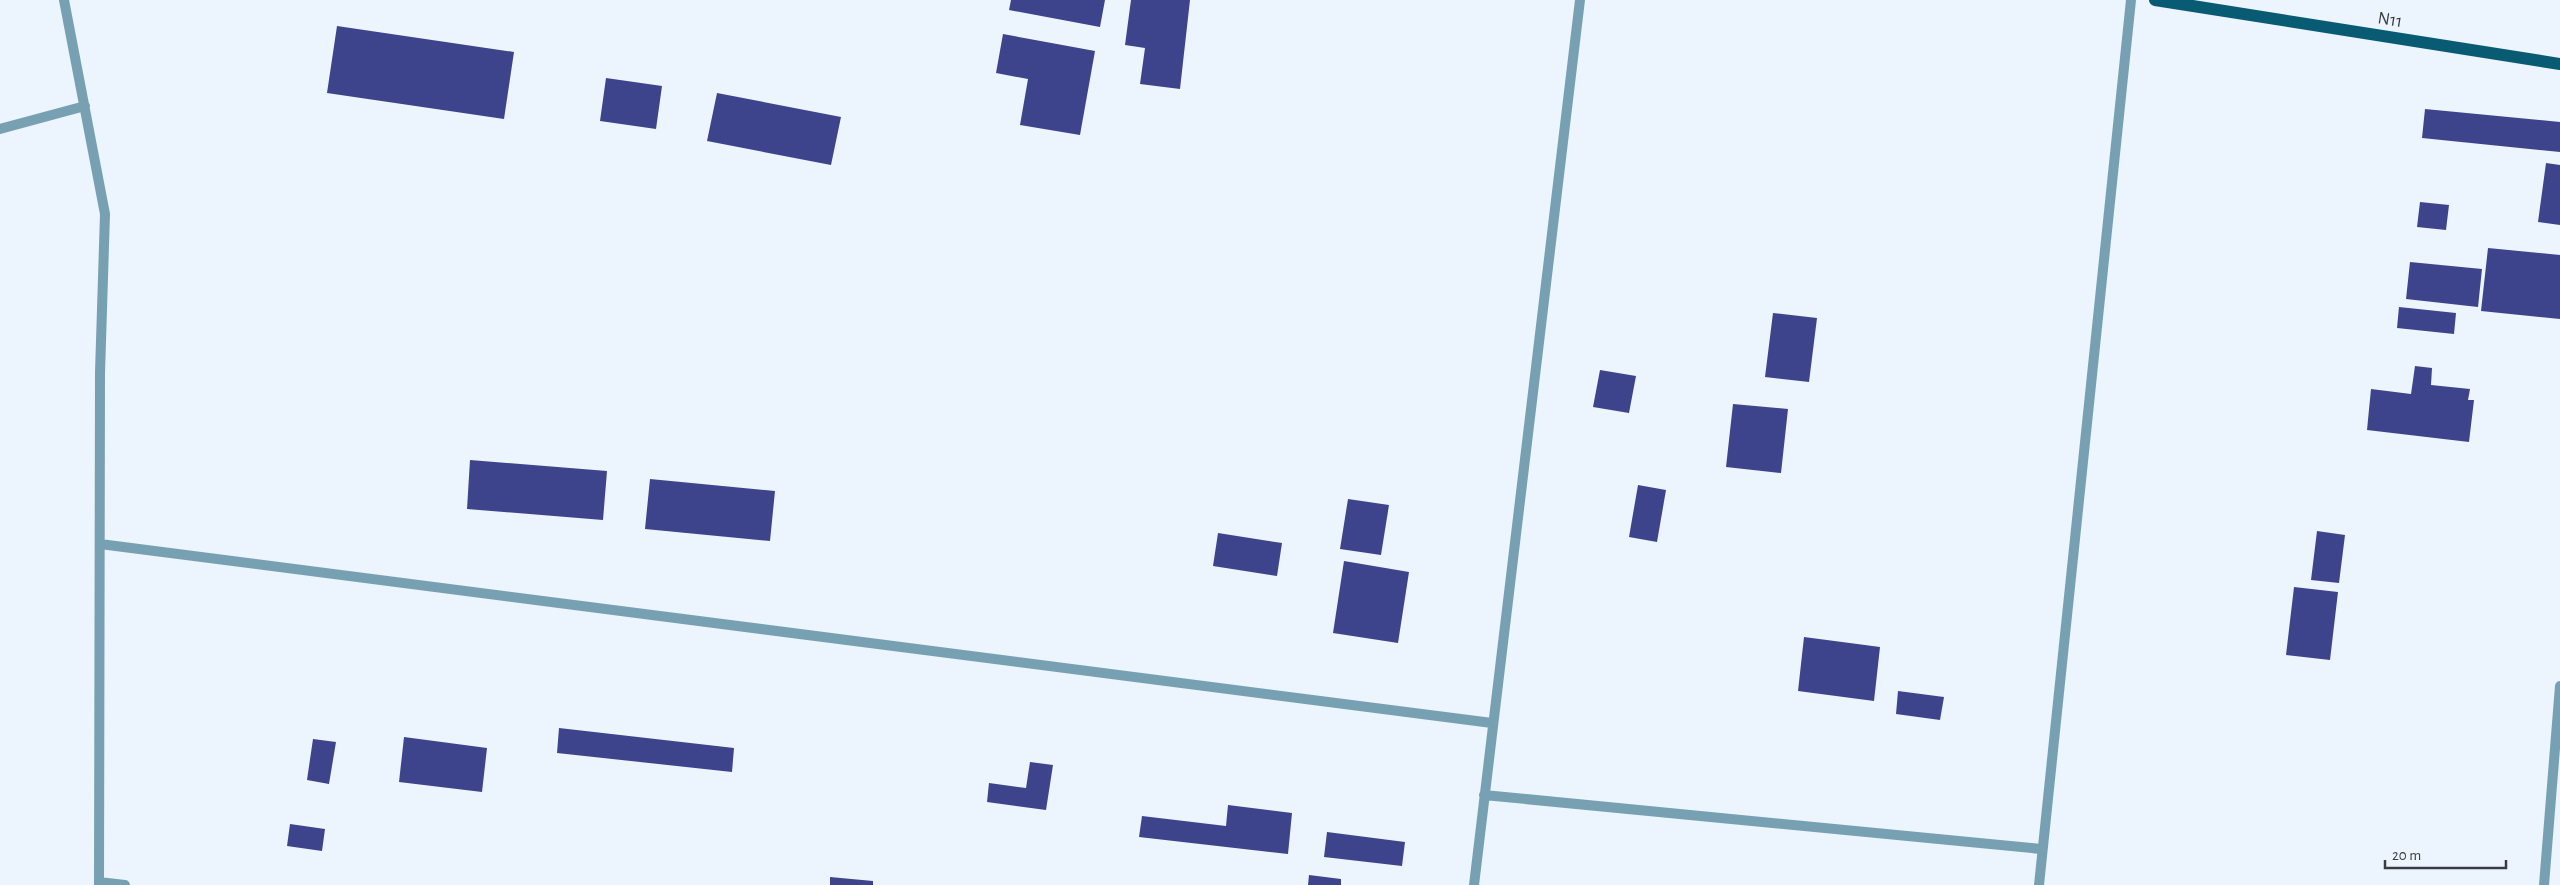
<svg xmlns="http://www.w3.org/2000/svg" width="2560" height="885" font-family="'Alegreya Sans',sans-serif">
<rect width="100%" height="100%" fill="#ecf4fd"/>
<path fill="#3e448c" d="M1011,0H1105L1100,27L1009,10Z
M1131,0H1190L1180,89L1140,84L1145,48L1125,45Z
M337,26L514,52L504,119L327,93Z
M1003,34L1095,51L1080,135L1020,125L1028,79L996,73Z
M606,78L662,86L656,129L600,121Z
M717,93L841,117L831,165L707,141Z
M2425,109L2560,122V152L2422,138Z
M2546,163L2560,165V225L2538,222Z
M2420,202L2449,205L2446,230L2417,227Z
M2488,248L2560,255V319L2481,311Z
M2410,262L2482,269L2478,307L2406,299Z
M2399,307L2456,313L2454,334L2397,328Z
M1773,313L1817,318L1809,382L1765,377Z
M2415,366L2432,368L2431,385L2470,389L2468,400H2474L2469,442L2367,430L2371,389L2411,394Z
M1600,370L1636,376L1629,413L1593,407Z
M1733,404L1788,409L1781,473L1726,467Z
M470,460L607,471L603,520L467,509Z
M650,479L775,491L770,541L645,529Z
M1638,485L1666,490L1657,542L1629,537Z
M1348,499L1389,505L1381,555L1340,549Z
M2317,531L2345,535L2339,583L2311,580Z
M1218,533L1282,543L1277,576L1213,566Z
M1344,561L1409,572L1398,643L1333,633Z
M2294,587L2338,592L2330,660L2286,655Z
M1804,637L1880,647L1874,701L1798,691Z
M1898,691L1944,697L1940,720L1896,714Z
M559,728L734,748L732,772L557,753Z
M404,737L487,748L482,792L399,782Z
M313,739L336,742L329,784L307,780Z
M1030,762L1053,765L1046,810L987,802L989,783L1026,788Z
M1228,805L1292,813L1288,854L1139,837L1142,816L1226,826Z
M290,824L325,829L322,851L287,846Z
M1327,832L1405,842L1402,866L1324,857Z
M1309,875L1341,879V885H1308Z
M830,877L873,881V885H830Z"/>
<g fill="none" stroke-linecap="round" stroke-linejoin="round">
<path stroke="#77a1b3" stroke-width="10" d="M64,0L105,214L100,373L99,885
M0,129L85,106
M100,544L1492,723
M1484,795L2041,849
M99,882L125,885
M1474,885L1580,0
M2544,885L2560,686"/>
<path stroke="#77a1b3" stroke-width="10" d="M2039,885L2131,0"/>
<path stroke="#095a73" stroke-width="12" d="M2155,0L2560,64"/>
</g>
<g text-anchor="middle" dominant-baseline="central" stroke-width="5" stroke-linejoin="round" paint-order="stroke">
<g font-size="18" fill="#393c40" stroke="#ecf4fd">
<text transform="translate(2390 20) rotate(9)">N11</text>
</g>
</g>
<path d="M2385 860v8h121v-8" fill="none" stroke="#393c40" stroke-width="2.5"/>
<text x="2392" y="860" font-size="15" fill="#393c40" stroke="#ecf4fd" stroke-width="4" paint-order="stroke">20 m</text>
</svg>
